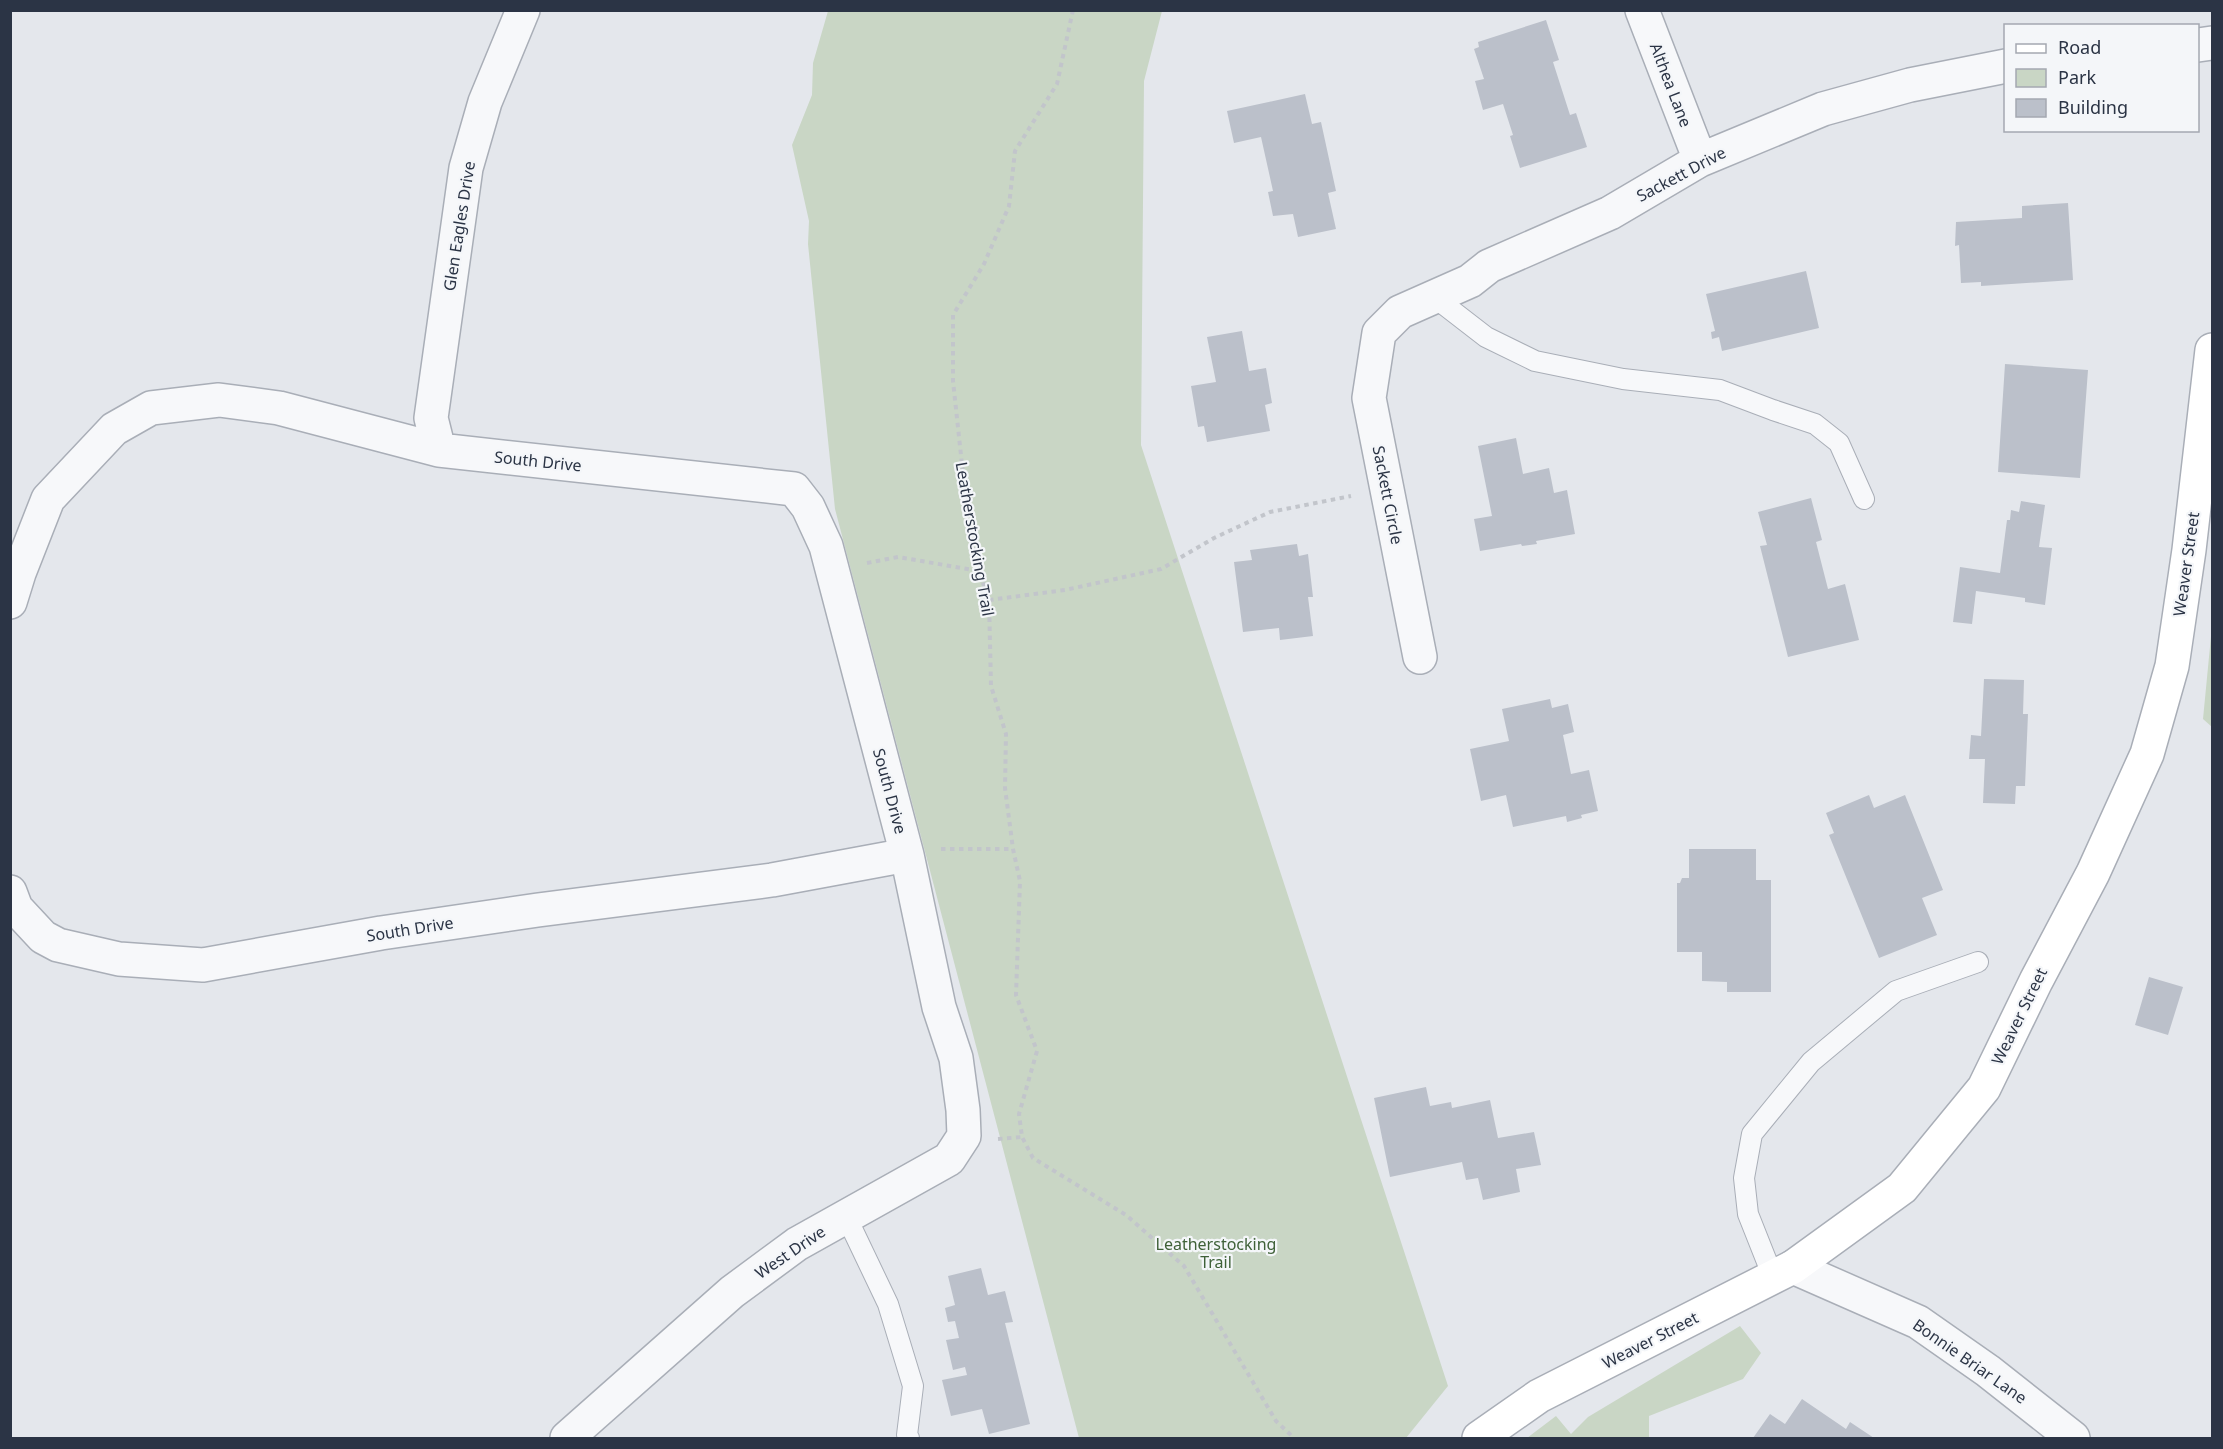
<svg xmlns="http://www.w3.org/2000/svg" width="2223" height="1449" font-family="'Noto Sans',sans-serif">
<rect width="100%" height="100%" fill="#e4e7ec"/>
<path fill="#c9d6c5" d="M828,11H1162L1144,81L1141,445L1448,1386L1406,1438H1079L835,509L808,244L809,221L792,145L812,95L813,63Z
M2212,626V727L2203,719Z
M1740,1326L1761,1353L1743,1379L1649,1416V1438H1527L1556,1416L1571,1434L1588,1417Z"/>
<path fill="#bbc0ca" d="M1546,20L1559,60L1553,62L1570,115L1576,113L1587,147L1520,168L1510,136L1513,135L1503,104L1483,110L1475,81L1484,79L1474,49L1479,47L1478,42Z
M1305,94L1312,124L1321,122L1336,191L1328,193L1336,229L1298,237L1293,214L1273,216L1268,192L1273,191L1261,137L1234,143L1227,111Z
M2068,203L2073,280L1981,286V282L1961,283L1959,245L1955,246L1956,222L2022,218V206Z
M1806,271L1819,328L1722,351L1719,337L1712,339L1711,332L1715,331L1706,294Z
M1242,331L1249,371L1266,368L1272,403L1265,405L1270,431L1207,442L1204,426L1198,427L1191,386L1216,382L1207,337Z
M2005,364L2088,370L2080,478L1998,472Z
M1516,438L1523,474L1549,468L1554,493L1567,490L1575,534L1536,541L1537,544L1522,546L1521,544L1480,551L1474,519L1492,516L1478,446Z
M1811,498L1822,540L1816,542L1828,589L1845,584L1859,640L1788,657L1760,546L1767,545L1758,512Z
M2021,501L2045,505L2039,547L2052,548L2045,605L2025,602V598L1976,591L1972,624L1953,622L1960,567L2000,573L2007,520H2010L2011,510L2019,512Z
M1297,544L1299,556L1308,554L1313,597H1308L1313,636L1280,640L1279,628L1243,632L1234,562L1252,560L1250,550Z
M1984,679L2024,680L2023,714H2028L2025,786H2016L2015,804L1983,803L1985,759H1969L1971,735L1981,736Z
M1550,699L1552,708L1568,704L1574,732L1563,735L1571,774L1589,770L1598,811L1581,815L1582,818L1567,822L1566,816L1513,827L1506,795L1481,801L1470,749L1509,741L1502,709Z
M1869,795L1874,808L1905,795L1943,890L1922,898L1937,935L1879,958L1829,835L1834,833L1826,813Z
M1689,849H1756V880H1771V992H1727V982L1702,981V952H1677V883H1680L1682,878H1689Z
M2149,977L2183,987L2168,1035L2135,1025Z
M1426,1087L1430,1106L1451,1102L1452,1108L1490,1100L1498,1138L1534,1132L1541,1165L1516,1169L1520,1192L1483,1200L1478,1178L1466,1180L1462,1162L1390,1177L1374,1098Z
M981,1268L988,1295L1005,1291L1013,1322L1005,1323L1030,1424L989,1434L982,1409L951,1416L942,1380L967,1375L965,1367L953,1370L946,1340L959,1338L955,1321L948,1322L945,1308L955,1305L948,1276Z
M1802,1399L1846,1429L1850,1422L1874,1438H1753L1770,1414L1785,1424Z"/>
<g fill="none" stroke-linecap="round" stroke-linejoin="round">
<g stroke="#a9aeb7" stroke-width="22">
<path id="service" d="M1433,296L1486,337L1535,361L1623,379L1720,390L1773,410L1815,424L1839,443L1864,499
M846,1216L888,1304L913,1386L907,1435L909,1438
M1773,1277L1748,1214L1744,1178L1752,1134L1811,1062L1896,991L1978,962"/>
</g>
<g stroke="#a9aeb7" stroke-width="36">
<path id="minor" d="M1642,10L1700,160
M2198,45L2212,43
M439,450L431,418L466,168L485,102L523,10
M10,602L19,573L48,499L114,429L151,408L219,400L279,408L439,450L794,489L808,507L826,546L907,855L939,1007L956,1058L963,1110L964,1136L949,1159L797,1244L732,1292L567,1438
M1420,657L1369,398L1379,333L1400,312L1470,281L1489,266L1610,213L1700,160L1823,109L1910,85L2006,66
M10,892L16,908L43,937L58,945L119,959L203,965L381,933L538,910L772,880L907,855
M1793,1267L1918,1322L1988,1371L2073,1438"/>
</g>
<g stroke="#a9aeb7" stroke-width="36">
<path id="secondary" d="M1479,1438L1539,1396L1793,1267L1902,1188L1984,1088L2036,981L2093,873L2147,754L2172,666L2189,550L2212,350"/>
</g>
<path stroke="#c2c5cb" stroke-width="4" stroke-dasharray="4.5 4.5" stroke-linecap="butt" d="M1073,10L1057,84L1015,151L1009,206L984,264L953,315V381L964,483L979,571L989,600L991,686L1006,734L1005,788L1013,849L1020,881L1016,995L1037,1051L1019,1114L1022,1137L1033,1158L1126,1215L1184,1266L1276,1421L1294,1438
M867,563L898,557L979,571
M989,600L1065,590L1161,569L1214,538L1270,512L1351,496
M941,849H1013
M998,1139L1022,1137"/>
<use href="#service" stroke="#f7f8fa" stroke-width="20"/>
<use href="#minor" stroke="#f7f8fa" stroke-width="33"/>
<use href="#secondary" stroke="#fff" stroke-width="33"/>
</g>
<g text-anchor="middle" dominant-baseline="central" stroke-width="4.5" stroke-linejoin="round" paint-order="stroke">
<g font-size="16" fill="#2b3445" stroke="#f4f6f9">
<text transform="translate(1671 85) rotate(69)">Althea Lane</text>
<text transform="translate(1681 174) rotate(-28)">Sackett Drive</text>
<text transform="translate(459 226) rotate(-81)">Glen Eagles Drive</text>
<text transform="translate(538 461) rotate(6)">South Drive</text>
<text transform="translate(1388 495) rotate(79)">Sackett Circle</text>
<text transform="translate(975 539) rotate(80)">Leatherstocking Trail</text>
<text transform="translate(2186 564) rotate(-82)">Weaver Street</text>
<text transform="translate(890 791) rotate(75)">South Drive</text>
<text transform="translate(410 929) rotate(-9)">South Drive</text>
<text transform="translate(2019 1016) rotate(-64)">Weaver Street</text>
<text transform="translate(790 1252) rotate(-34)">West Drive</text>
<text transform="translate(1650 1340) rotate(-27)">Weaver Street</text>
<text transform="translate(1970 1361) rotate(35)">Bonnie Briar Lane</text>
</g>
<g font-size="16" fill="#3f6138" stroke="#f4f6f9">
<text x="1216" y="1244">Leatherstocking<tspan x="1216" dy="18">Trail</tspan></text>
</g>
</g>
<rect width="2223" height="1449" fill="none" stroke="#2b3445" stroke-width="24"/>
<rect x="2004" y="24" width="195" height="108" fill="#f4f6f9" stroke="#a4a8b1" stroke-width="1.5"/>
<rect x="2016" y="44" width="30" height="9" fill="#ffffff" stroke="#a4a8b1" stroke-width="1.5"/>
<text x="2058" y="54" font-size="18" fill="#2b3445">Road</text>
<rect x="2016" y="69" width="30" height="18" fill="#c9d6c5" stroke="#a4a8b1" stroke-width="1.5"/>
<text x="2058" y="84" font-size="18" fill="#2b3445">Park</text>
<rect x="2016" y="99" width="30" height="18" fill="#bbc0ca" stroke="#a4a8b1" stroke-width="1.5"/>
<text x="2058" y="114" font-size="18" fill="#2b3445">Building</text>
</svg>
